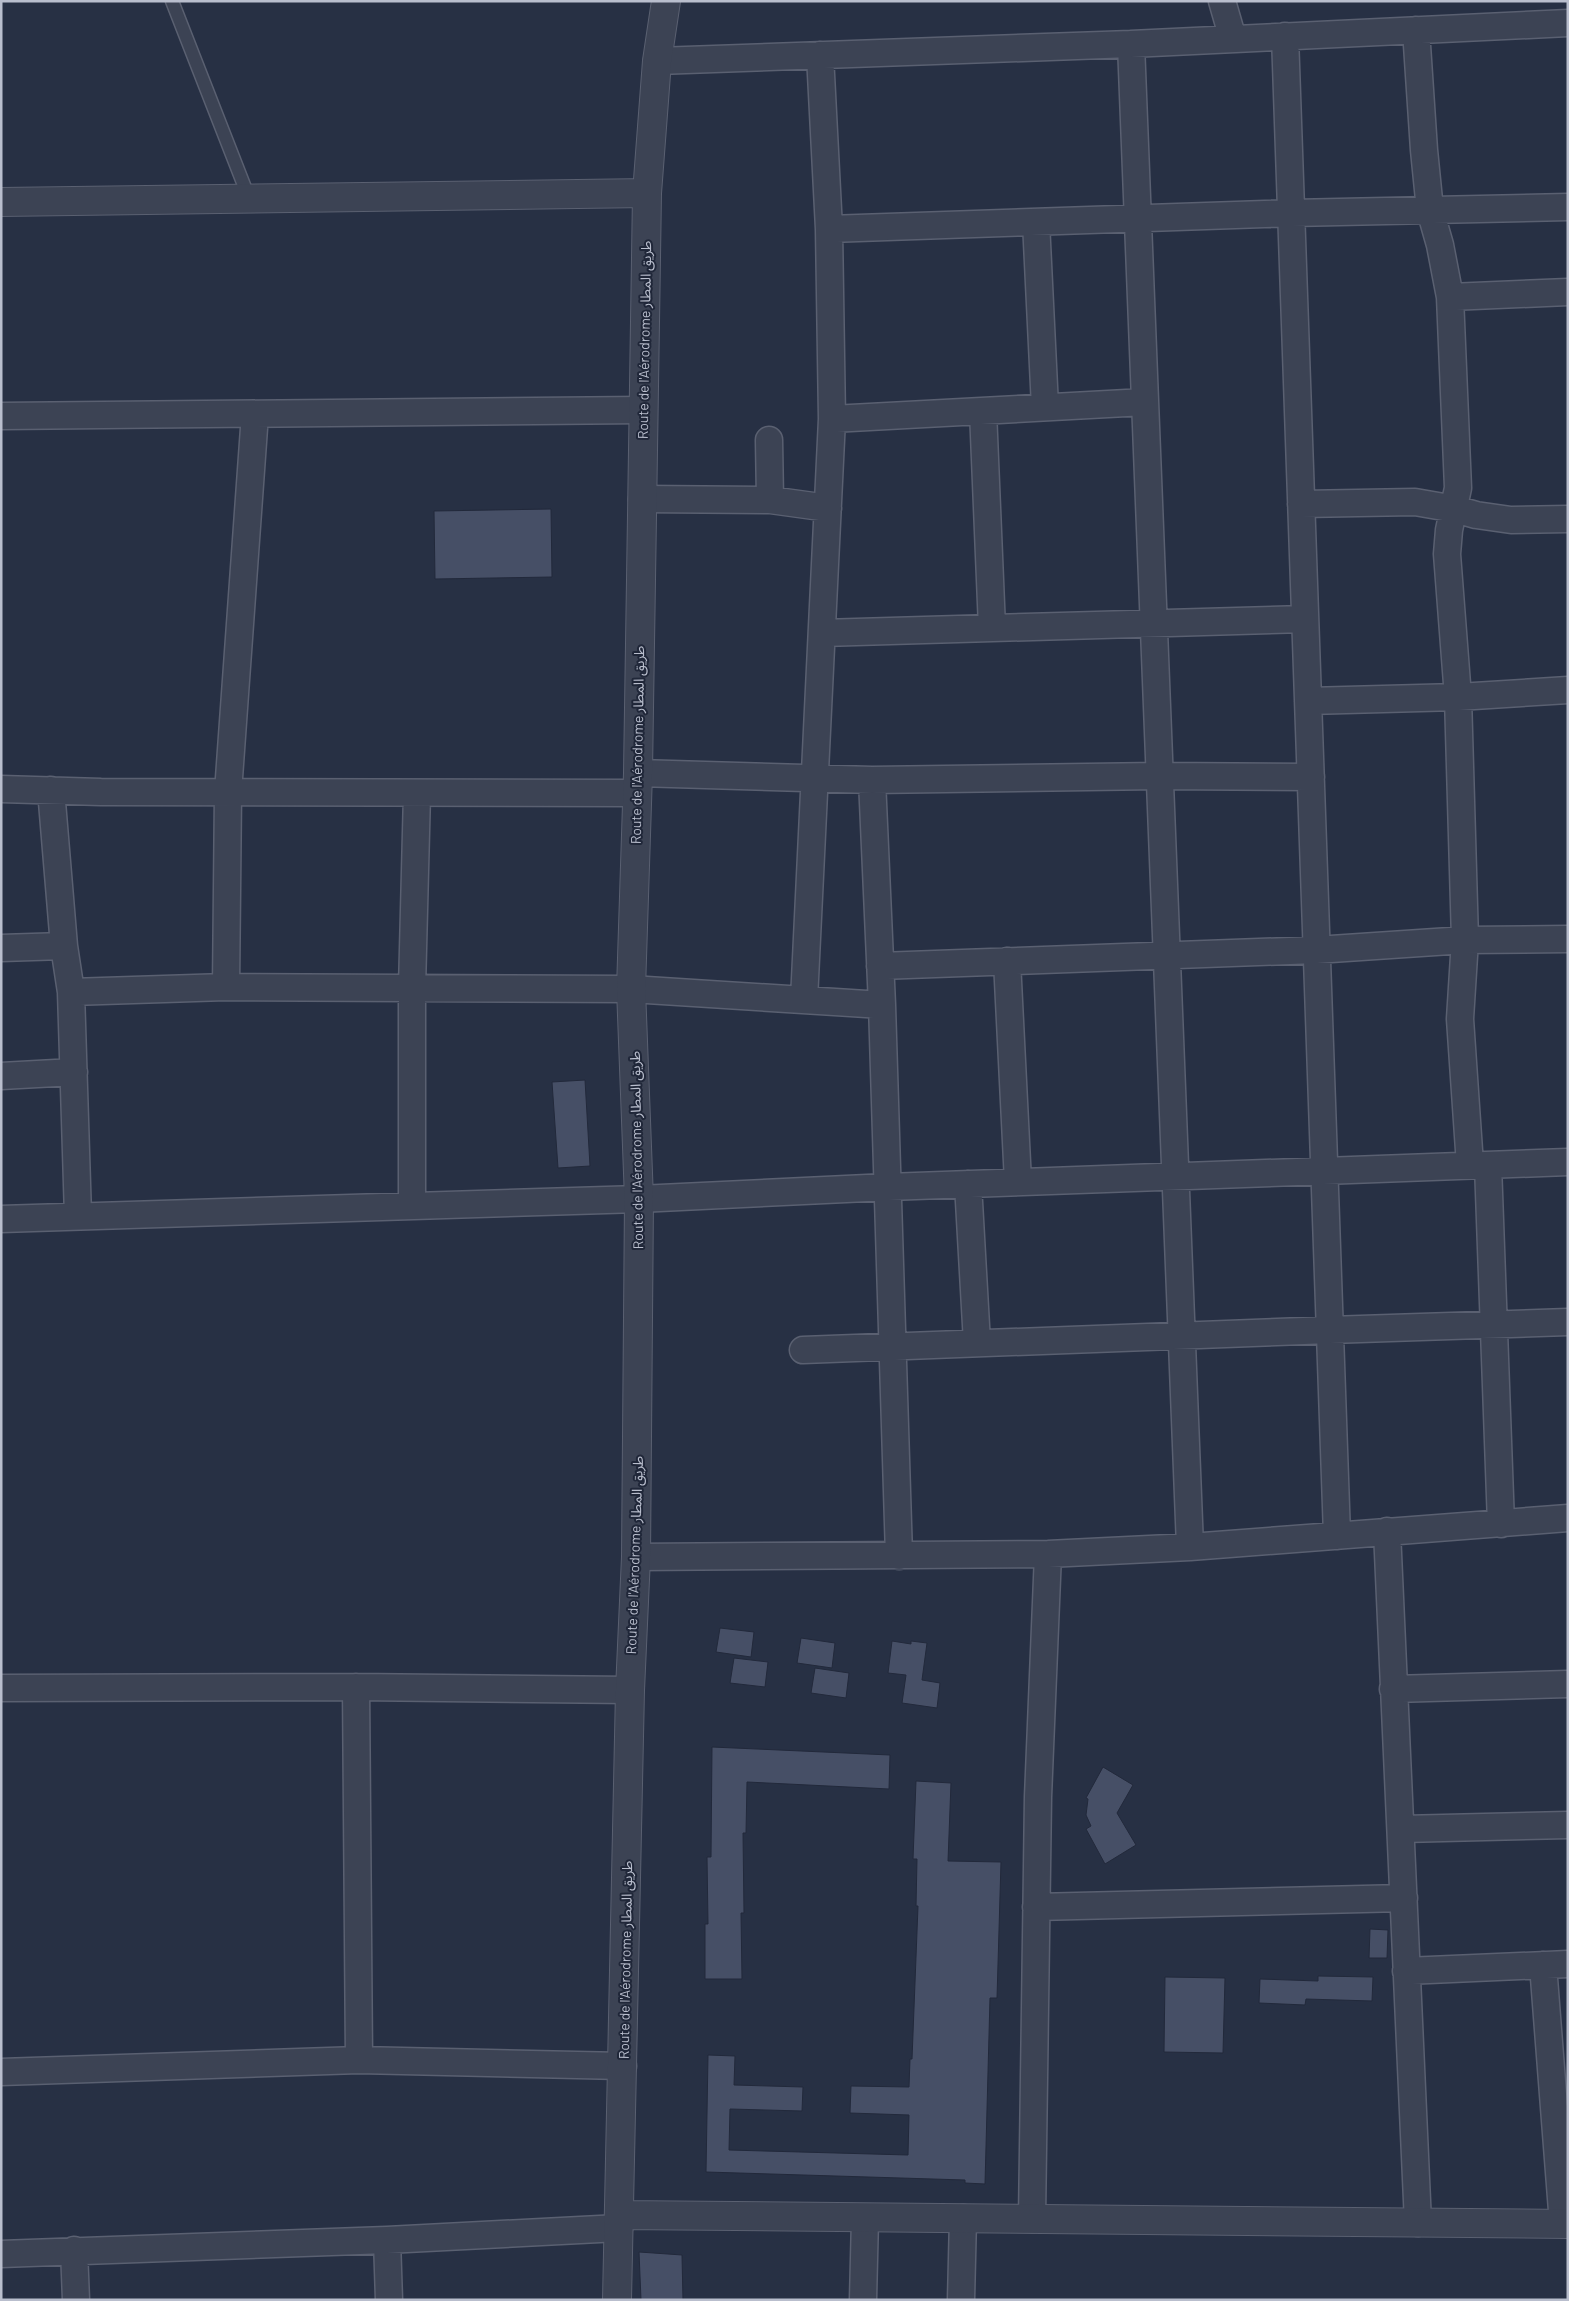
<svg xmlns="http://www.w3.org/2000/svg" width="1569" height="2301" font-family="Barlow,'Noto Sans Arabic',sans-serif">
<rect width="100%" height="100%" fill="#273044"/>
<path fill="#464f66" stroke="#22293b" d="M551,509L552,577L435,579L434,511Z
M585,1080L590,1166L558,1168L552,1082Z
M720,1628L754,1632L751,1657L716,1652Z
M801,1638L835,1643L832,1668L797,1663Z
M892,1641L911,1644V1641L927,1643L922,1680L940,1683L937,1708L902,1703L906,1675L888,1673Z
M734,1658L768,1662L765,1687L730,1683Z
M815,1668L849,1673L846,1698L811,1693Z
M712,1747L890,1755L889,1789L747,1782L746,1833H743L744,1913H741L742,1979H705V1924H708L707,1857H711Z
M1103,1767L1133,1785L1117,1813L1136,1845L1105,1864L1086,1829L1091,1826L1086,1815L1088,1799L1086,1798Z
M916,1781L951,1783L948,1861L1001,1862L997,1998H990L985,2184L965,2183V2180L706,2172L708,2055L735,2056L734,2085L803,2087L802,2111L730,2109L729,2150L908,2155L909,2115L850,2113L851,2086L909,2087L910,2059H912L918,1906H916L917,1859H913Z
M1370,1929L1388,1930L1387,1958H1369Z
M1318,1976L1373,1977L1372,2001L1306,1999L1305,2005L1259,2003L1260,1979L1318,1981Z
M1165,1977L1225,1978L1223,2053L1164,2052Z
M639,2252L682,2255L683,2300H641Z"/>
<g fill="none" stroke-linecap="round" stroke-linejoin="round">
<g stroke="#5a6071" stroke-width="15">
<path id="service" d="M172,1L249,198"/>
</g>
<g stroke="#5a6071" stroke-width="29">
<path id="minor" d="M1222,1L1233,39
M1416,30L1424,150L1430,210L1440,245L1450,297L1458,488L1449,530L1447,554L1458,697L1465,940L1460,1019L1470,1165
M1285,36L1337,1536
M1131,44L1190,1547
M657,61L1131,44L1568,23
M1036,222L1045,407
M829,229L1292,213L1568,207
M1450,297L1568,292
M983,411L992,628
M1,416L643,410
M832,419L1145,402
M769,440L770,500
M642,499L770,500L828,508
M1301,504L1415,502L1455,509L1476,515L1511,520L1568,519
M822,633L1305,619
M1308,701L1458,697L1568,690
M638,773L872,780L1158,776L1311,777
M872,780L882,1005L899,1556
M1,789L101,792L637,793
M51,790L64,946L71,992L78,1216
M1,948L64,946
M1007,961L1018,1182
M880,966L1316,950L1465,940L1568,939
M226,987L228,792L255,414
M71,992L226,987L631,989L882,1005
M804,1000L832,419L829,229L820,55
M1,1076L74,1072
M1488,1165L1501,1524
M968,1184L977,1343
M412,1206V988L417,793
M1,1219L639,1199L888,1187L1568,1162
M803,1350L1330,1330L1568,1322
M1387,1531L1418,2223
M636,1557L1048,1554L1190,1547L1568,1518
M356,1687L359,2060
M1,1688L356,1687L630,1690
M1393,1689L1568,1684
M1402,1829L1568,1825
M1036,1907L1404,1898
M1543,1965L1563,2224
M1406,1971L1568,1964
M1,2072L359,2060L623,2066
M1032,2219L1038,1797L1048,1554
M387,2240L389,2300
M74,2250L76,2300
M1,2254L387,2240L619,2228
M863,2300L865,2218
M961,2300L963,2218"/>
</g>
<g stroke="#5a6071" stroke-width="30">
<path id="tertiary" d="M1,202L647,193
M620,2215L1568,2224
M617,2300L630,1690L636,1557L639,1199L631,989L638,773L647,193L657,61L666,1"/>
</g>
<use href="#service" stroke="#3c4354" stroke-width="12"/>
<use href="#minor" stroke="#3c4354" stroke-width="26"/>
<use href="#tertiary" stroke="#3c4354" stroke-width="28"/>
</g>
<g text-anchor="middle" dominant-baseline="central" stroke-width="4" stroke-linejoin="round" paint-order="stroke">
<g font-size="14" fill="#b9becd" stroke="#202739">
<text transform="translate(644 340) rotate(-89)">Route de l'Aérodrome طريق المطار</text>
<text transform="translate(637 745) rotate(-89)">Route de l'Aérodrome طريق المطار</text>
<text transform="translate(636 1150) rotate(-91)">Route de l'Aérodrome طريق المطار</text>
<text transform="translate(634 1555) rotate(-88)">Route de l'Aérodrome طريق المطار</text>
<text transform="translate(625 1960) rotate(-89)">Route de l'Aérodrome طريق المطار</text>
</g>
</g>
<rect width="1569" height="2301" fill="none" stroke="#b9becd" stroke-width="5"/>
</svg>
